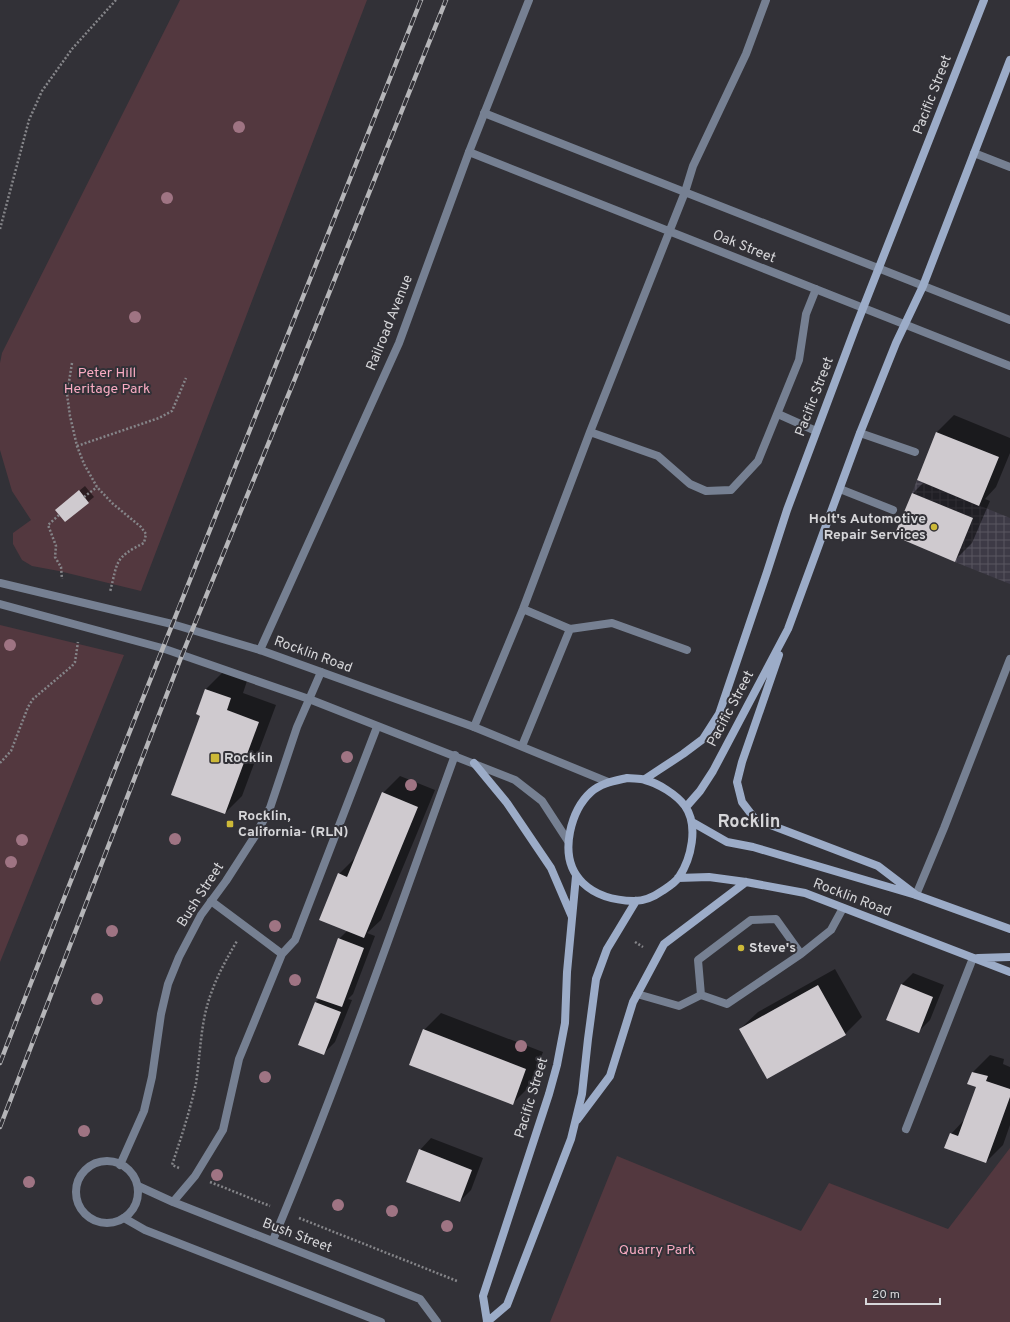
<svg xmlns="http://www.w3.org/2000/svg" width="1010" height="1322" font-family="Overpass,sans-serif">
<defs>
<pattern id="industrial-grid" width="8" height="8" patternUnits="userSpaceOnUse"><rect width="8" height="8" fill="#3d3a46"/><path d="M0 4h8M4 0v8" fill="none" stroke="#585660"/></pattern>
</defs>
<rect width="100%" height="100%" fill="#323137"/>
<path fill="url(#industrial-grid)" d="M917,480L1010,518V584L955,562L973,518L912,493Z"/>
<path fill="#53383f" d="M180,0H367L141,591L59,571L32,566L22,560L13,544V533L31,520L12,491L0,450V363L2,353Z
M0,625L124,655L0,962Z
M1010,1148V1322H550L617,1156L801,1231L829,1183L948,1229Z"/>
<path fill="#0007" d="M954,415L1010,438V453L996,487L985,499L990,501L972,543L955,560L913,493L924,482L937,432Z
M85,486L94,497L65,521L56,510Z
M223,672L247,681L243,693L276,705L242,796L225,813L206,689Z
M400,776L435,790L381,920L367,933L375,936L353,994L348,999L352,1000L335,1042L323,1054L316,1002L320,998L339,939L347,931L339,874L357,856L383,793Z
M835,969L862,1017L845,1034L740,1029L758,1012Z
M913,973L944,985L930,1020L919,1031L902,984Z
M441,1013L543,1052L530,1086L512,1104L424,1030Z
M990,1055L1004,1059L1003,1064L1010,1067V1125L1003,1145L986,1162L951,1134L965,1119L977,1086L973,1072Z
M431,1138L483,1158L471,1190L460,1201L420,1150Z"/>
<path fill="#cfcacf" d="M936,432L999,457L979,506L917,480Z
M79,490L89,503L65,522L55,510Z
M912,493L973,518L955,562L894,536Z
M205,689L231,698L227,710L259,722L225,814L171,795L200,716L196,714Z
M382,792L418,807L364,938L319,920L338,873L347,877Z
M338,938L364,948L342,1007L316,998Z
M901,984L933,997L919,1033L886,1020Z
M818,985L846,1035L767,1079L739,1029Z
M315,1002L341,1012L324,1055L298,1045Z
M423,1029L526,1069L513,1105L409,1065Z
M972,1072L988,1076L986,1081L1010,1089V1097L986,1163L944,1148L950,1133L958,1136L976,1087L967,1084Z
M419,1149L472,1170L460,1202L406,1182Z"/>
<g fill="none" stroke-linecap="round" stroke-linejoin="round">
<path stroke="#858589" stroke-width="2.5" stroke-dasharray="2 2" stroke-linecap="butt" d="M0,229L29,120L42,91L72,49L116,0
M72,363L67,394L70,416L77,446L84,464L97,487L112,503L141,527L146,534L144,543C114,558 118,561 110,592
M77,446L159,418L172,411L186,378
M84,497L97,487
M59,515L48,525L56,546L55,557L61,567L62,579
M0,763L11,751L28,707L33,699L72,666L75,662L78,642
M635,942L643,947
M179,1168L172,1165C181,1138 190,1111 196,1083C199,1063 200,1044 203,1025C208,993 221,968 237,941
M210,1182L270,1206
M299,1218L457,1281"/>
<path stroke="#768092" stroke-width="8" d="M484,113L1010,320
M469,152L1010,366
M974,153L1010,167
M778,414L816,431
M590,432L658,456L690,484L706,491L731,490L758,461L799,360L806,314L816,289
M860,433L915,452
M840,489L893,510
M570,629L612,623L687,650
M474,727L523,609L590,432L685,192L693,166L746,54L766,0
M522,746L570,629L523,609
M916,895L944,828L1010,659
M211,901L282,954L295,940L377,727
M637,994L679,1006L701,995L727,1004L801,954L831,930L843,908
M701,995L698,960L751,920L776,919L801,954
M906,1129L973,958
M138,1186L173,1202L420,1299L437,1322
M173,1202L195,1176L223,1130L239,1059L282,954
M124,1218L145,1230L381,1322
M273,1240C340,1081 396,918 455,755"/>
<path stroke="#768092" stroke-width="8" d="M260,650L399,343L469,152L529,0
M76 1192a31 31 0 1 1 62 0a31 31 0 1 1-62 0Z
M120,1165L144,1111L152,1077L161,1014L168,984L179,957L201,915L226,881L255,836L270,808L297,727L321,672"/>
<path stroke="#768092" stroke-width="8" d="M0,583L172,624L260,650L474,727L608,782
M0,604L162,648L309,699L515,780L542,801L568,841"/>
<path stroke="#9cacc8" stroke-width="8" d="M779,655L742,762L737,782L742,802L755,819L878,866L916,895
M474,763L507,803L551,868L572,917
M627,778C633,779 640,778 645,780C658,783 677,795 685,806C699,826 691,859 679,877C675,883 668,887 662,891C655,896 644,901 634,901C592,900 561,877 570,832C573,817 580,802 591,792C601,783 614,781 627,778Z
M645,779L683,754L703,739L719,714L767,572L787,510L856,326L984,0
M686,807L700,791L713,771L788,629L860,433L896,343L923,286L1010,60
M692,822L727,842L753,847L916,895L1010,929
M678,878L709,877L746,882L805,893L1010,972
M978,958L1010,957
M577,1120L610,1076L633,1002L664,944L746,882
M487,1321L483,1296L549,1094L557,1065L565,1023L567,972L576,876
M487,1322L507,1305L571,1139L582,1094L588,1039L596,979L607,949L636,901"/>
<g stroke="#b5b5b8" stroke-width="4.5">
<path id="rail" d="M0,1063C137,707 281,355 421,0
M0,1127L182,655L296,376L446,0"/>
</g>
<use href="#rail" stroke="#323137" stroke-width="3" stroke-dasharray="9" stroke-linecap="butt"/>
</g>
<g fill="#9f7483">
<circle cx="239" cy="127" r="6"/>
<circle cx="167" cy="198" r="6"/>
<circle cx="135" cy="317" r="6"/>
<circle cx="10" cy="645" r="6"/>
<circle cx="347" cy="757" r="6"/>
<circle cx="411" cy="785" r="6"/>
<circle cx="175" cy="839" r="6"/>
<circle cx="22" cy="840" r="6"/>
<circle cx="11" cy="862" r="6"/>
<circle cx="275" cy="926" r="6"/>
<circle cx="112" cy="931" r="6"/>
<circle cx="295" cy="980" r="6"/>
<circle cx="97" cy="999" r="6"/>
<circle cx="521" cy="1046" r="6"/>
<circle cx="265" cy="1077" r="6"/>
<circle cx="84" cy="1131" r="6"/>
<circle cx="217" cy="1175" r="6"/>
<circle cx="29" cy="1182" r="6"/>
<circle cx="338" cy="1205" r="6"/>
<circle cx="392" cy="1211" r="6"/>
<circle cx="447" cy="1226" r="6"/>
</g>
<g fill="#cdb938" stroke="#323137" stroke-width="1.5">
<circle cx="934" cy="527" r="4"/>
<rect x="210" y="753" width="10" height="10" rx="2"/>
<rect x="226" y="820" width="8" height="8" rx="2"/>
<circle cx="741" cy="948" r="4"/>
</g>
<g text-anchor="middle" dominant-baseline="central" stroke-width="4" stroke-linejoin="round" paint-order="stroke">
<g font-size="14" fill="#d6d6d9" stroke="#323137">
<text transform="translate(933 95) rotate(-69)">Pacific Street</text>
<text transform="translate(744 247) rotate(22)">Oak Street</text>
<text transform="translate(390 323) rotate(-68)">Railroad Avenue</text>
<text transform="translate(815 397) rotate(-69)">Pacific Street</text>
<text transform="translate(313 655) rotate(20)">Rocklin Road</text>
<text transform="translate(731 709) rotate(-62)">Pacific Street</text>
<text transform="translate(201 895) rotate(-57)">Bush Street</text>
<text transform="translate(852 898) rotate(21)">Rocklin Road</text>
<text transform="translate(532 1098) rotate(-73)">Pacific Street</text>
<text transform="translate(297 1236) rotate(21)">Bush Street</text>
</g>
<g font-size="14" fill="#f9abc2" stroke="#323137">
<text x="107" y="373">Peter Hill<tspan x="107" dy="16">Heritage Park</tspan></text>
<text x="657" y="1250">Quarry Park</text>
</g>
<g font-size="14" font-weight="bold" fill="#d6d6d9" stroke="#323137" text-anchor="start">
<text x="926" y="519" text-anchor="end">Holt's Automotive<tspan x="926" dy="16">Repair Services</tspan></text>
<text x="224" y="758">Rocklin</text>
<text x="238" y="816">Rocklin,<tspan x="238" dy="16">California- (RLN)</tspan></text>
<text x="749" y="948">Steve's</text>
</g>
<g font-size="18" font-weight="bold" fill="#d6d6d9" stroke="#323137">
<text x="749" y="822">Rocklin</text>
</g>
</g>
<path d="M866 1298v6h74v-6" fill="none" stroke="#d6d6d9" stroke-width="2"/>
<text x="872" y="1298" font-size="12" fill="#d6d6d9" stroke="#323137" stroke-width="3" paint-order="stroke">20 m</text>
</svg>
